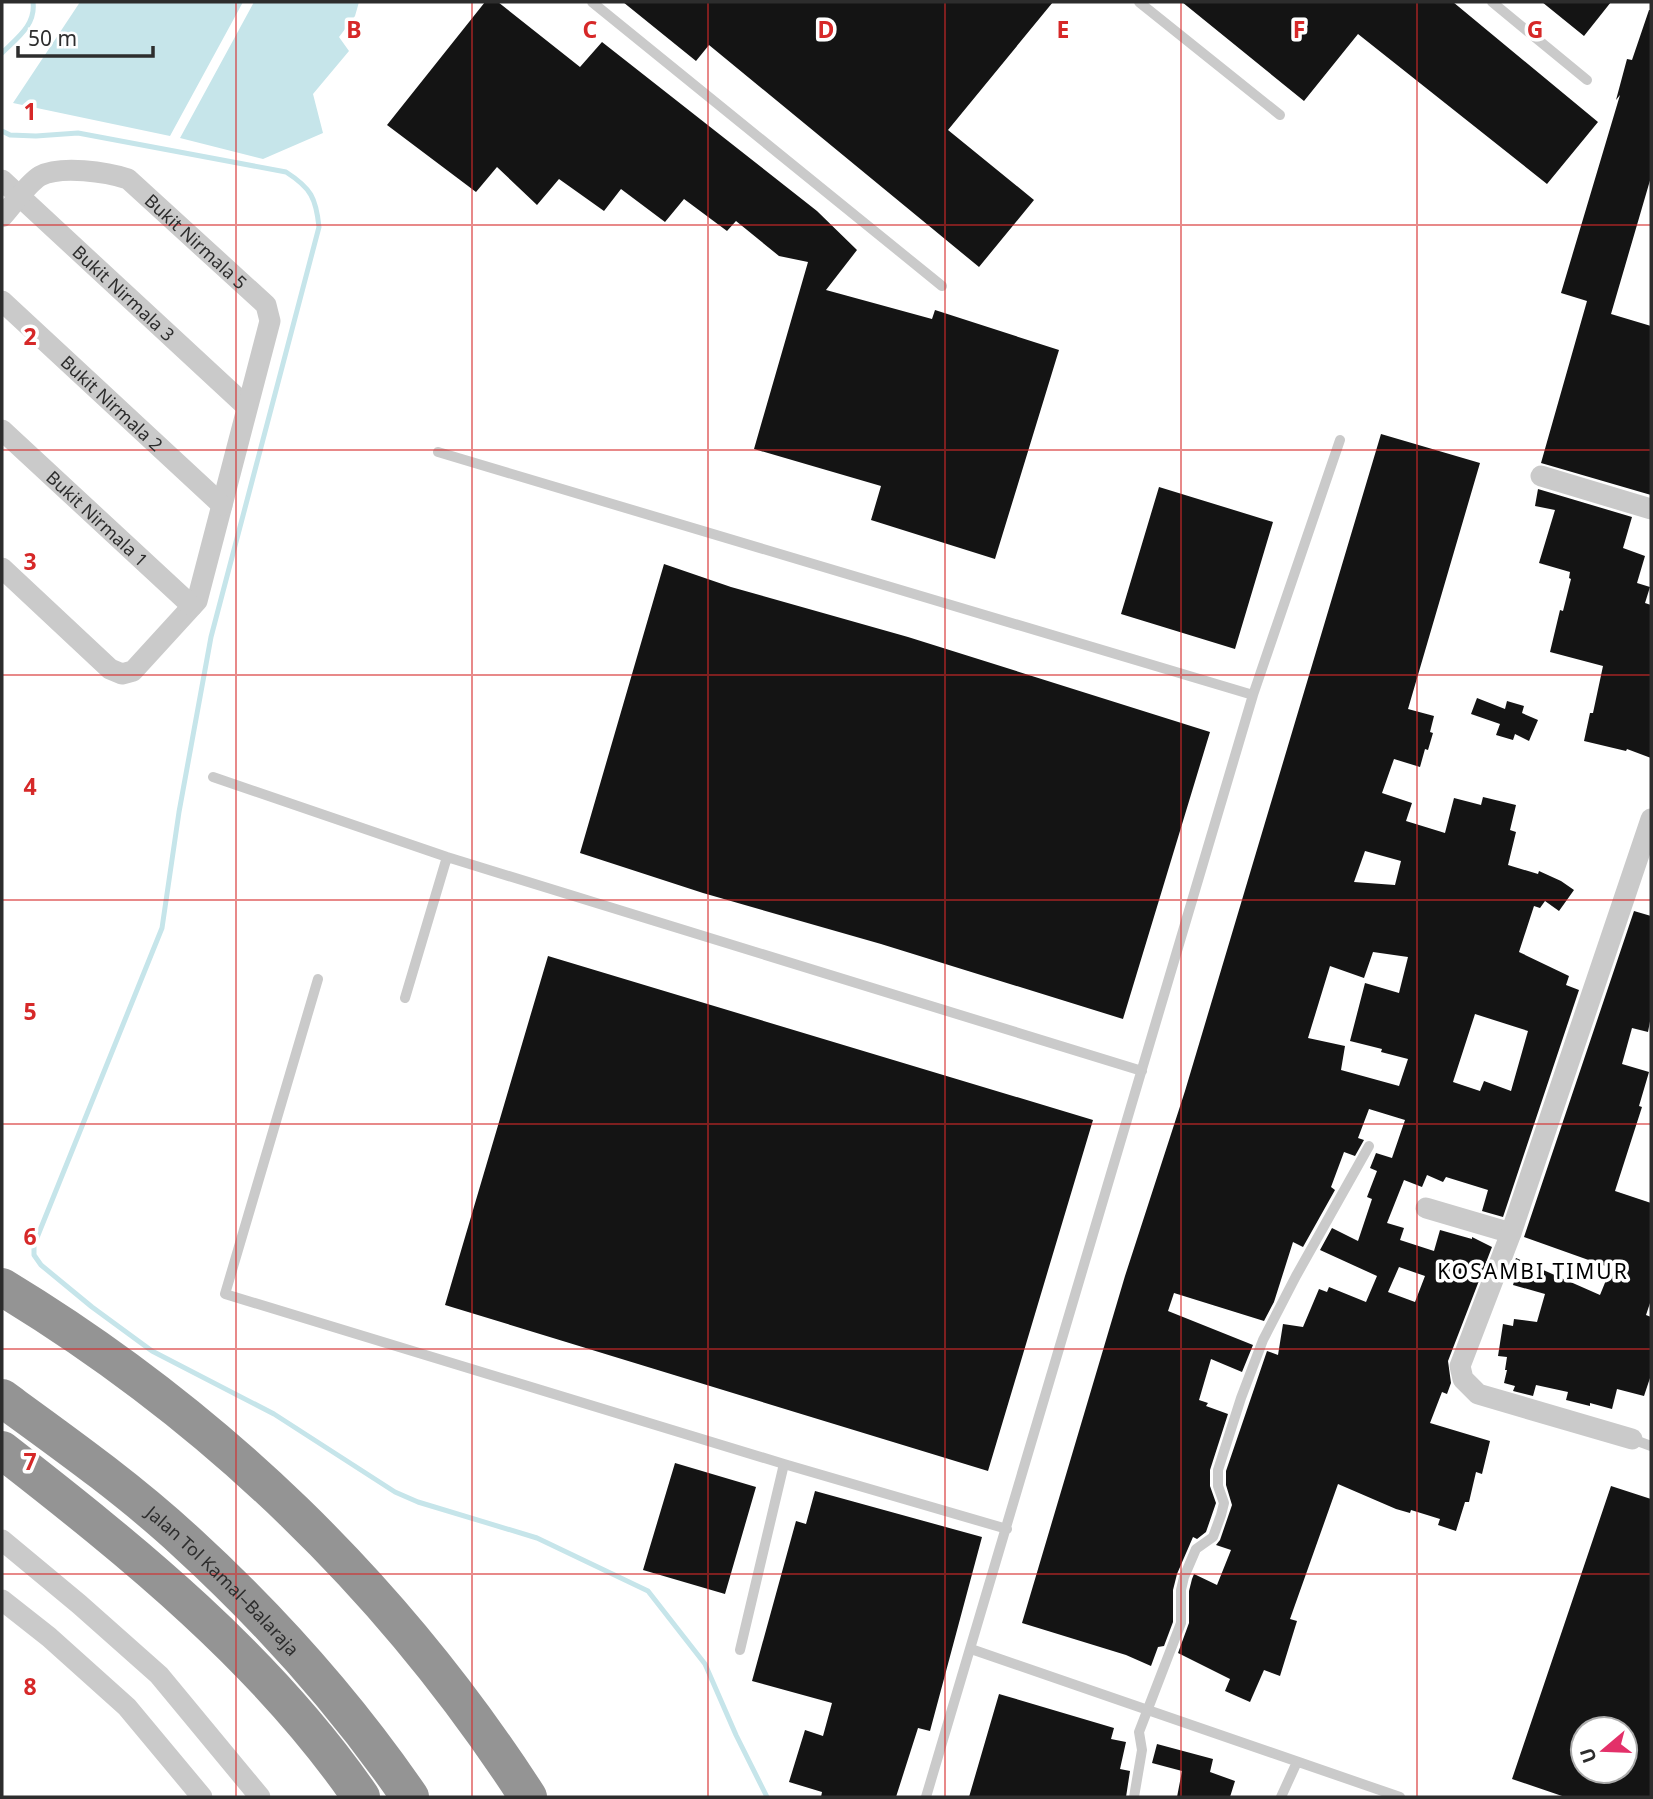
<svg xmlns="http://www.w3.org/2000/svg" width="1653" height="1799" font-family="'Noto Sans',sans-serif">
<rect width="100%" height="100%" fill="#fff"/>
<path fill="#c6e5ea" d="M80,2H243L170,136L13,103Z
M254,2H359L355,16L339,37L349,51L313,94L323,133L263,159L180,138Z"/>
<g fill="none" stroke-linecap="round" stroke-linejoin="round">
<path stroke="#c6e5ea" stroke-width="5" d="M2,53C17,38 36,25 33,2
M2,131L10,135L36,136L78,133L286,172C311,188 316,198 319,227L211,637L179,812L162,928L34,1245V1255L41,1265L92,1307L152,1351L274,1414L395,1492L418,1502L537,1538L648,1591L705,1664L736,1735L767,1797"/>
</g>
<path fill="#141414" fill-rule="evenodd" d="M485,2H498L580,67L602,42L817,211L857,250L826,290L932,319L935,310L1059,350L995,559L871,520L881,486L754,449L808,262L779,256L736,221L727,231L684,199L665,222L621,189L604,211L559,179L537,205L497,167L476,192L387,125Z
M623,2H1053L948,130L1034,200L979,267L709,45L696,61Z
M1182,2H1453L1598,122L1547,184L1358,34L1304,101Z
M1542,2H1611L1584,36Z
M1649,10H1651V177L1611,314L1651,326V495L1541,463L1587,301L1561,293L1620,95L1616,100L1627,59L1632,60Z
M1381,434L1480,463L1408,709L1434,716L1430,732L1433,733L1428,750L1425,749L1420,767L1394,759L1382,793L1412,803L1406,821L1445,833L1454,798L1481,805L1483,797L1516,805L1510,830L1516,832L1508,865L1538,874L1539,871L1561,881L1574,890L1559,911L1545,901L1540,908L1534,906L1519,952L1569,976L1566,985L1579,990L1503,1217L1482,1211L1488,1190L1446,1177L1443,1182L1427,1175L1422,1187L1404,1180L1387,1223L1404,1228L1400,1240L1434,1251L1440,1230L1472,1239V1237L1492,1247L1448,1361L1451,1383L1447,1394L1442,1392L1430,1423L1490,1441L1482,1474L1476,1472L1469,1502H1465L1456,1531L1438,1525L1440,1519L1411,1510L1410,1513L1396,1509L1338,1484L1290,1619L1297,1621L1280,1676L1264,1670L1250,1702L1225,1691L1230,1679L1178,1653L1189,1623V1591L1192,1579L1194,1574L1217,1585L1231,1550L1216,1545L1220,1540L1232,1505L1226,1485V1471L1267,1351L1278,1355L1283,1324L1303,1327L1319,1289L1327,1292L1329,1287L1366,1302L1377,1276L1320,1250L1332,1228L1358,1241L1372,1199L1367,1197L1377,1171L1370,1168L1376,1153L1392,1158L1405,1120L1369,1109L1358,1138L1364,1140L1355,1156L1344,1152L1331,1187L1335,1190L1303,1247L1293,1242L1274,1302L1264,1321L1174,1293L1168,1311L1253,1345L1242,1372L1211,1359L1199,1400L1208,1403L1206,1406L1228,1414L1210,1470V1486L1216,1503L1206,1532L1197,1539L1193,1537L1177,1574L1173,1590V1622L1164,1646L1158,1647L1151,1666L1126,1655L1022,1623L1125,1276L1185,1091ZM1365,851L1401,861L1395,885L1354,882ZM1373,952L1408,957L1399,993L1365,983L1350,1041L1382,1049L1381,1052L1408,1059L1399,1086L1341,1070L1345,1046L1308,1038L1330,966L1364,978ZM1475,1014L1528,1031L1511,1091L1484,1081L1480,1091L1453,1082ZM1399,1267L1425,1276L1415,1302L1388,1292Z
M1159,487L1273,522L1235,649L1121,614Z
M1538,489L1632,517L1623,548L1645,556L1637,583L1650,587L1645,603L1651,605V758L1627,749L1626,751L1584,741L1590,713H1593L1603,666L1550,652L1560,610L1563,611L1571,579L1569,578L1570,572L1539,563L1555,510L1535,506Z
M664,564L731,587L908,637L1210,732L1123,1019L881,944L703,893L580,853Z
M1477,698L1505,709L1507,701L1524,706L1522,713L1538,720L1529,741L1515,734L1513,740L1496,735L1500,724L1471,714Z
M1634,911L1651,916V1016L1648,1032L1632,1028L1622,1064L1649,1072L1639,1106L1642,1107L1615,1191L1651,1203V1300L1646,1315L1651,1317V1375L1644,1396L1617,1389L1612,1409L1590,1403V1406L1566,1400L1568,1392L1536,1385L1533,1396L1513,1391L1515,1386L1504,1383L1507,1370H1505L1507,1357L1498,1356L1503,1324L1513,1326L1514,1319L1537,1322L1545,1294L1513,1285L1516,1275L1510,1273L1516,1258L1600,1295L1611,1268L1524,1237Z
M548,956L1093,1120L988,1471L445,1305Z
M675,1463L756,1487L725,1594L643,1570Z
M1611,1486L1651,1499V1797H1565L1512,1779ZM1583,1729H1625V1771H1583Z
M815,1491L982,1537L930,1731L918,1728L896,1797H821L822,1792L789,1782L805,1730L823,1736L832,1703L752,1681L796,1521L806,1524Z
M999,1694L1114,1728L1111,1739L1126,1742L1120,1769L1130,1771L1126,1797H969Z
M1157,1744L1213,1759L1210,1772L1235,1781L1230,1797H1177L1182,1771L1152,1763Z"/>
<g fill="none" stroke-linecap="round" stroke-linejoin="round">
<path stroke="#cacaca" stroke-width="10" d="M592,2L942,286
M1139,2L1280,115
M1492,2L1587,80
M438,452L1253,695
M213,777L447,857L1142,1071
M318,979L225,1294L784,1464L1007,1529
M405,998L447,857
M1632,1439L1651,1446
M971,1649L1400,1797
M740,1650L784,1464
M926,1797L1253,695L1340,440
M1134,1797L1142,1750L1139,1732L1181,1623V1590L1184,1577L1196,1549L1213,1537L1221,1515L1224,1503L1218,1486V1470L1241,1398L1263,1340L1296,1276L1369,1146
M1281,1797L1297,1762"/>
<g stroke="#cacaca" stroke-width="21">
<path id="s1" d="M2,180L247,407"/>
<path id="s2" d="M2,217C12,206 28,183 40,176C61,165 107,172 128,179L266,305L270,321L197,601L133,671L122,674L110,669L2,568"/>
<path id="s3" d="M2,301L222,505"/>
<path id="s4" d="M2,430L192,606"/>
<path d="M1541,476L1651,509"/>
<path d="M1426,1208L1511,1233"/>
<path d="M1632,1439L1478,1394L1463,1379L1460,1366L1511,1233L1651,819"/>
<path d="M2,1540L79,1604L159,1675L260,1797"/>
<path d="M2,1600L49,1637L127,1707L202,1797"/>
</g>
<g stroke="#949494" stroke-width="38">
<path d="M2,1287C215,1416 393,1588 528,1797"/>
<path id="s5" d="M2,1398C64,1443 130,1490 186,1542C269,1618 346,1704 410,1797"/>
<path d="M2,1450C133,1552 266,1659 361,1797"/>
</g>
</g>
<path fill="none" stroke="#d62828" stroke-width="2" stroke-opacity="0.55" d="M236,2V1797M472,2V1797M708,2V1797M945,2V1797M1181,2V1797M1417,2V1797M2,225H1651M2,450H1651M2,675H1651M2,900H1651M2,1124H1651M2,1349H1651M2,1574H1651"/>
<g text-anchor="middle" dominant-baseline="central" stroke-width="7" stroke-linejoin="round" paint-order="stroke">
<g font-size="18" fill="#2d2d2d" stroke="#fff">
<text stroke="none"><textPath href="#s2" startOffset="238">Bukit Nirmala 5</textPath></text>
<text stroke="none"><textPath href="#s1" startOffset="166">Bukit Nirmala 3</textPath></text>
<text stroke="none"><textPath href="#s3" startOffset="150">Bukit Nirmala 2</textPath></text>
<text stroke="none"><textPath href="#s4" startOffset="130">Bukit Nirmala 1</textPath></text>
<text stroke="none"><textPath href="#s5" startOffset="287">Jalan Tol Kamal–Balaraja</textPath></text>
</g>
<g font-size="21" letter-spacing="2" fill="#000" stroke="#fff">
<text x="1533" y="1271">KOSAMBI TIMUR</text>
</g>
</g>
<g font-size="23" text-anchor="middle" font-weight="bold" fill="#d62828" stroke="#fff" stroke-width="7" stroke-linejoin="round" paint-order="stroke">
<text x="354" y="38">B</text>
<text x="590" y="38">C</text>
<text x="826" y="38">D</text>
<text x="1063" y="38">E</text>
<text x="1299" y="38">F</text>
<text x="1535" y="38">G</text>
<text x="30" y="120">1</text>
<text x="30" y="345">2</text>
<text x="30" y="570">3</text>
<text x="30" y="795">4</text>
<text x="30" y="1020">5</text>
<text x="30" y="1245">6</text>
<text x="30" y="1470">7</text>
<text x="30" y="1695">8</text>
</g>
<rect width="1653" height="1799" fill="none" stroke="#2d2d2d" stroke-width="7"/>
<g transform="translate(1604 1750) rotate(251)"><circle r="33" fill="#ffffff" stroke="#ababab" stroke-width="2"/>
<path d="M0-5L12 26L0 18L-12 26Z" fill="#e33069"/>
<text y="-10" font-size="19" font-weight="bold" text-anchor="middle" fill="#2d2d2d">U</text>
</g>
<path d="M18 46v10h135v-10" fill="none" stroke="#2d2d2d" stroke-width="3.5"/>
<text x="28" y="46" font-size="21" fill="#2d2d2d" stroke="#ffffff" stroke-width="5" paint-order="stroke">50 m</text>
</svg>
